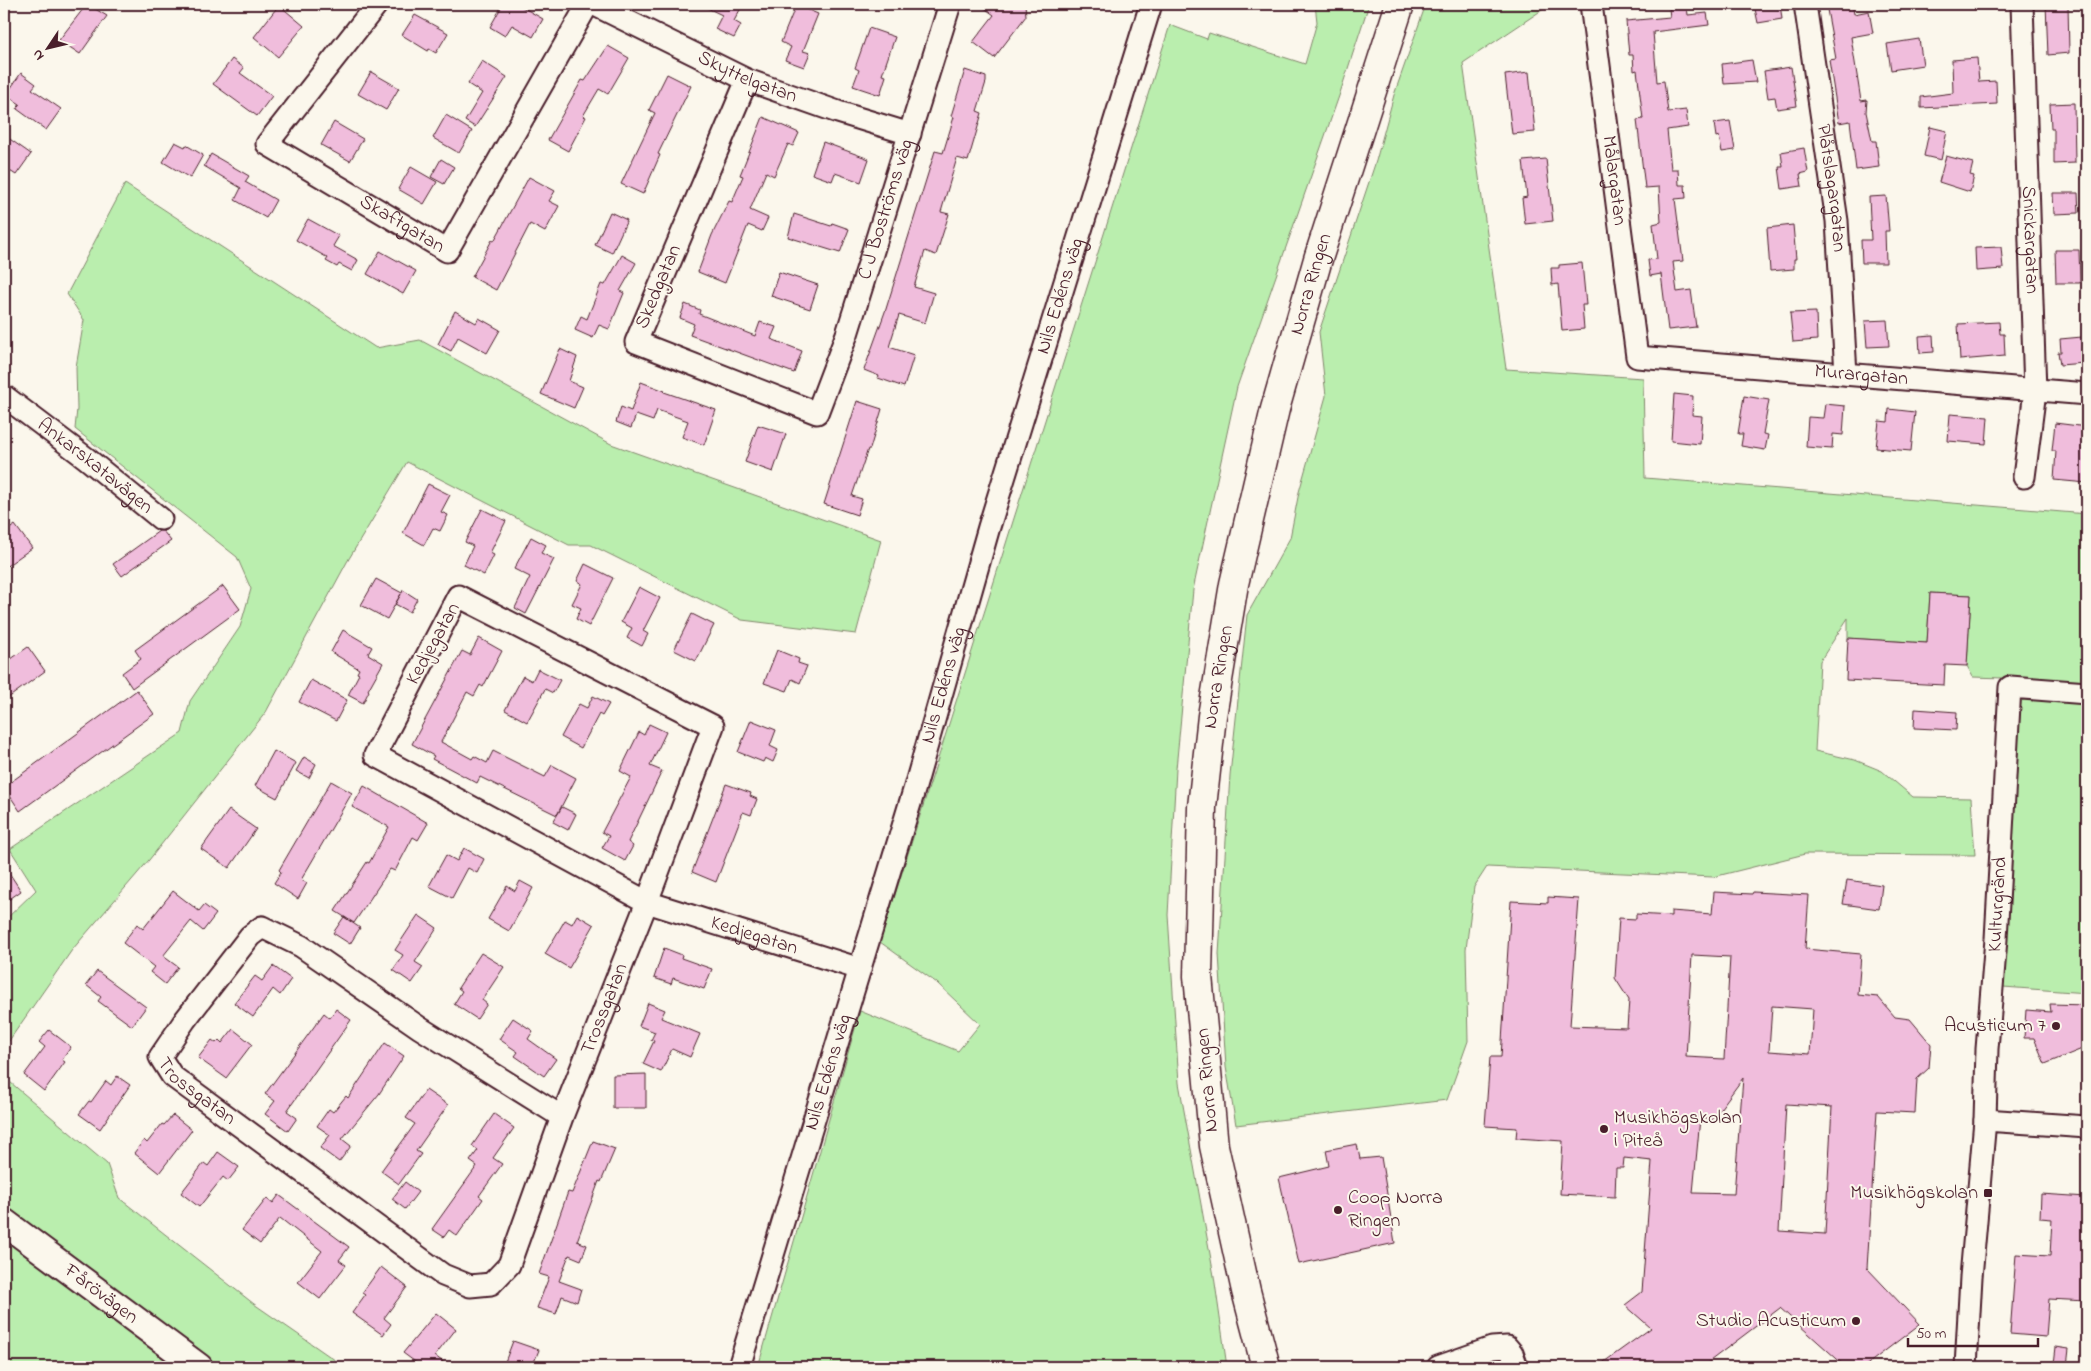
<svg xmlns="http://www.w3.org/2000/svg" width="2091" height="1371" font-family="'Indie Flower',sans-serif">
<rect width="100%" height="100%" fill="#fbf7ec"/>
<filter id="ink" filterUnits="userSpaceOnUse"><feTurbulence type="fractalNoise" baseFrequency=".02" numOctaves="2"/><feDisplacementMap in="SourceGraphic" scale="10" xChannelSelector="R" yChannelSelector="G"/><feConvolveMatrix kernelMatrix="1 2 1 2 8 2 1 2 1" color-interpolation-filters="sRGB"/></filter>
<g filter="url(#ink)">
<path fill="#baeeae" stroke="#82866c" d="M1315,4H1369L1339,96L1237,387L1193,590L1176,769L1168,915L1179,1083L1214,1276L1227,1367H758L860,1011L958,1051L980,1024L937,983L880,942L1170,25L1207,39L1209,33L1305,64L1317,22Z
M1426,4H1551L1463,63L1506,369L1643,378L1645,478L2087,514V993L2003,987L2021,697L2003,678L1973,677L1967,666L1971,595L1930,593L1927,643L1848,638V618L1820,661L1815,751L1855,760L1882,771L1913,797L1971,798L1975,855L1805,854L1713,877L1487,867L1474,887L1466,949L1468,1041L1447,1100L1236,1125L1226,1067L1219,954L1230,775L1247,615L1290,538L1299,492L1326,396L1319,332L1376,161L1394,95Z
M125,184L376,348L420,340L611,444L881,540L856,634L742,620L591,545H569L407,462L347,562L266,712L149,860L72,950L4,1048V921L36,890L10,849L182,733L190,701L240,627L251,589L237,557L75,429L77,409L76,367L84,320L67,294Z
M4,1077L107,1164L119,1198L254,1304L345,1367H4Z"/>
<path fill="#f0bddc" stroke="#4a1f2b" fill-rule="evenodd" d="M87,4L107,16L80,54L59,40Z
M503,4H517L543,19L533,37L512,25L505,36L490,27Z
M699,4H743L734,21L741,25L734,38L715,29L722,15Z
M979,4H1025L1026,16L994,58L973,42L994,15Z
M1754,4H1780L1782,19L1758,23Z
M1826,4H1852L1854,14L1869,11L1873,33L1851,37L1861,101L1867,100L1866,112L1872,141H1876L1879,167L1856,170L1850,121L1839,123L1829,60L1836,59Z
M2046,4H2068L2069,53L2048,55Z
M279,5L304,26L278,57L254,37Z
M796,5L818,14L803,51L810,53L804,67L785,60L791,47L781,42Z
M1687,7L1688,15L1707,13L1709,25L1653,32L1657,82L1664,81L1668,112L1686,110L1688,127L1667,130L1671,169H1678L1679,185H1685L1686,198L1675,199L1683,261L1673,262L1677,292L1691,290L1696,327L1668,330L1661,274L1650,276L1648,260L1657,259L1653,224L1661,222L1659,187L1645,188L1637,120L1643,119L1637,70L1634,71L1633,55H1629L1626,21L1670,17L1669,9Z
M415,15L448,33L436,53L429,49L428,51L402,35Z
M869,28L895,37L882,75L886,76L880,95L853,86L859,70L855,68Z
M1919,39L1923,65L1891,70L1887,44Z
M608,46L629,58L608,94L599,89L583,116L586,117L568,151L548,140L582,80L585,81Z
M1977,58L1979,82L1996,81L1997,104L1921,108V97L1953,93L1952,60Z
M232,59L244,68L240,73L272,96L257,116L213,84Z
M1752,60L1756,82L1724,84L1722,64Z
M482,61L507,77L475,127L465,121L482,93L468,84Z
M1791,67L1797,106L1777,109L1775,97L1768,98L1764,71Z
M965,70L986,77V82L977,111L982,113L968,161L957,158L941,212L949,214L936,255L925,251L914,287L934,293L925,323L899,315L889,347L914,355L904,387L878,378L879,376L864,370L886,309L935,151L943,153L954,117L951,116Z
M371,72L399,88L386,110L358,94Z
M1529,72L1535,132L1512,134L1505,75Z
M21,73L36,84L32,89L61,109L46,130L17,109L20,104L6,95Z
M667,74L691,86L658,154L660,155L643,194L621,184L655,113L649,110Z
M2074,103L2075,163L2054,164V129H2051L2050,104Z
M446,115L472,131L459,153L433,138Z
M763,117L799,133L793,146L788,144L774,176L766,172L750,210L768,218L762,231L748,225L725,283L698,272L712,235L729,201L732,202L743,176L740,175Z
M1730,121L1735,150L1722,152L1719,136L1716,137L1714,123Z
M334,122L363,139L350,161L321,145Z
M1930,127L1947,131L1941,160L1924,156Z
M4,135L31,154L16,175L4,167Z
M175,142L185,147L186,145L203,155L190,178L163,162Z
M823,142L869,159L861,182L835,173L832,181L812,174Z
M1804,148L1808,172L1800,174L1802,186L1782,189L1779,167H1783L1781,152Z
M211,154L249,176L245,182L276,200L266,218L235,200L241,188L204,166Z
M1946,156L1973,163L1970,175L1974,176L1970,192L1939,182Z
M441,159L454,167L444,184L431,177Z
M1546,159L1553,221L1525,224L1522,198L1527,197L1523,161Z
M411,167L437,182L424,204L398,189Z
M529,177L555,191L549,201L559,206L545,232L530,224L496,290L472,277L492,240L494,241L499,232Z
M2053,193H2078L2079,213L2054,214Z
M1886,196L1889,231H1885L1886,263H1862L1861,240H1871L1869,197Z
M610,212L627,220L612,253L595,245Z
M794,214L831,226L832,223L849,229L840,253L788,237Z
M308,219L339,236L333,246L358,260L352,271L339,264L337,267L326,261L328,258L296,240Z
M1793,225L1796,259H1794V269L1770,271L1767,228Z
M2001,247L2003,269L1976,271L1975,248Z
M2055,250H2079L2080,283H2056Z
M380,251L416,271L403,294L367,274Z
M622,255L636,263L620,291L624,293L609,329L599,325L593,338L575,330L581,316L587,319L601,284L605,285Z
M1582,263L1586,305H1582L1584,329L1562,331L1558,284L1552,285L1551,268H1559V265Z
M779,272L818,285L810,309L771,296Z
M685,304L700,310L699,314L755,336L760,322L776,327L771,339L802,351L794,373L690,335L694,324L680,318Z
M455,311L476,323L479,318L500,330L487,353L458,337L451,351L438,344Z
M1816,312L1817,340L1793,342L1790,313Z
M1887,320L1889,346L1867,347L1865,321Z
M1999,322L2000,334H2004L2005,356L1960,360L1958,324Z
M1933,335L1934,352L1920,353L1919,336Z
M2082,337L2084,363L2060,365L2058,352H2061L2060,339Z
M560,349L577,357L569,381L583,387L574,408L541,394Z
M641,382L665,391L664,392L716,410L704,445L682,437L688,421L657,410L653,421L636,415L631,428L616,422L621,407L631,411Z
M1674,394L1693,396L1692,415L1702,416L1700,444L1671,441Z
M1744,396L1769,400L1763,434L1768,435L1765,450L1741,446L1743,434H1738Z
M857,401L882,409L870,449H868L852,496L862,499L857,515L824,504Z
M1825,404L1845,406L1843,435L1833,434L1832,449L1806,447L1808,417L1823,418Z
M1889,409L1915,412L1911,451L1876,448L1879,421L1888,422Z
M1950,414L1988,417L1986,444L1948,441Z
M2055,423L2087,427V483L2054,480L2056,451H2052Z
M758,425L786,434L773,472L745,462Z
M428,484L450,495L441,512L448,515L440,531L433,528L424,545L403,533Z
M482,509L506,521L490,553L494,555L484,575L464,565L473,546L465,542Z
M15,525L32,548L4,568V533Z
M159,531H163L171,541L122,576L113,564Z
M531,537L546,545L541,553L554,559L526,614L515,608L530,577L514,569Z
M585,564L613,578L589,626L576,619L581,608L572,604L582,584L577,581Z
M376,579L402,593L403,590L417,599L410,612L395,604L401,594L387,619L361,605Z
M223,586L240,609L132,688L122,673L141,659L135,650Z
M639,587L660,598L643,631L648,634L642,646L627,638L632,628L621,622Z
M1930,593L1971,595L1967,666L1945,665L1944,685L1846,680L1848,638L1927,643Z
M692,614L714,625L696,661L674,650Z
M343,630L372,647L368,654L383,663L368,690L369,691L363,703L348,695L359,674L357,673L359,669L331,652Z
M479,638L502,651L483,687L480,685L474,696L467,692L441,742L472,759L474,756L487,763L493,751L545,777L552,765L576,778L557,815L480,777L477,783L432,759L434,756L412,744L462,651L470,655Z
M28,647L45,671L4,701V664Z
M777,650L799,659L798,663L807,666L800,683L792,679L787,691L764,683Z
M538,669L560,680L553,693L545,689L527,722L505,710L523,676L532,681Z
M311,680L347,700L336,721L299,702Z
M137,690L154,714L20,811L4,787Z
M593,696L609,704L602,716L599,714L581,748L561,737L579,704L587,708Z
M1915,709L1957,712L1956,730L1914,728Z
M751,720L776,730L770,746L778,750L773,762L765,758L763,762L738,752Z
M649,724L666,732L650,766L662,771L628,842L633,846L625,861L602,848L609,836L602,832L631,777L620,771L639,732L644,735Z
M274,751L296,763L277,798L255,786Z
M304,757L316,764L309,778L296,771Z
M331,781L352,793L301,880L307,883L298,899L274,883L281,872L279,870Z
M726,784L751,793L750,796L757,799L751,815L743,812L716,882L692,872Z
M364,786L428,823L418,840L413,837L395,871L390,869L354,923L335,911L367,862L369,863L389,827L352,807Z
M562,807L576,814L568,830L553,822Z
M229,810L256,829L229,868L201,849Z
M464,848L484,859L477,873L468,868L452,898L429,886L446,855L457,861Z
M4,865L21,891L4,903Z
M1847,880L1882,885L1879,909L1843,904Z
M520,881L533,888L509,931L488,919L507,886L515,891Z
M173,891L199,911L204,905L216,914L203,931L191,921L163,956L178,967L165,984L150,972L154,967L123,943L137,924L143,929Z
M1714,892L1752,894L1753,892L1809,895L1805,949L1861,954L1858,995L1878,997L1895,1017L1910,1019L1931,1044L1929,1068L1917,1079L1915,1113L1877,1111L1867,1268L1920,1324L1864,1367H1846L1780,1308L1702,1367H1597L1651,1328L1625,1305L1642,1292L1652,1161L1624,1158L1623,1168H1616L1615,1197L1560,1194L1563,1141L1516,1138L1517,1128L1485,1126L1490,1057H1501L1511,901L1548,903V897L1579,899L1570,1026L1627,1028L1629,1000L1615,978L1619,918L1636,919V914L1671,916V911L1712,914ZM1692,955L1730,957L1724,1059L1686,1057ZM1772,1006L1813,1009L1810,1054L1769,1051ZM1743,1078L1734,1194L1693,1193L1700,1118L1712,1120ZM1786,1104L1832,1107L1825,1234L1779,1231Z
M418,915L437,928L415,962L423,967L412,983L393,970L403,955L395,950Z
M577,915L594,925L569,968L545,954L565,920L572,924Z
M344,917L360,928L350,944L333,933Z
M664,948L682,955L681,958L712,969L704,989L673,978L671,984L654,978Z
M481,953L504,967L482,1000L487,1004L477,1019L454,1004L462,991L458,988Z
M273,966L291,979L280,995L273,989L253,1017L234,1003L255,976L262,981Z
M97,971L146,1007L132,1026L98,1001L101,997L86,985Z
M648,1003L665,1010L661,1018L700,1034L690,1057L672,1049L661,1072L643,1064L654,1041L651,1040L655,1032L639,1026Z
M2050,1004L2087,1005V1047L2045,1064L2034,1038H2024L2026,1010L2051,1012Z
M336,1009L351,1020L287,1111L297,1118L288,1131L265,1114L275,1101L265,1094L324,1013L330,1018Z
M513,1018L533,1031L528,1039L556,1059L544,1076L515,1056L518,1052L499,1039Z
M233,1029L252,1044L226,1078L198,1058L212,1040L216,1043L219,1040L222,1043Z
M49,1030L71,1047L62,1060L65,1062L44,1091L24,1075L45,1047L39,1042Z
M385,1043L404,1056L379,1094L342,1139L351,1146L339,1162L320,1148L330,1135L317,1126L329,1109L333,1112L346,1096L348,1098Z
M646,1074V1108H613V1075Z
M117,1076L130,1085L100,1129L79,1114L89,1101L91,1102L106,1081L111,1085Z
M426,1090L448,1105L416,1151L421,1154L399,1184L381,1171L415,1124L406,1118Z
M494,1114L514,1128L493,1158L502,1164L479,1196L483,1199L457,1236L449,1230L444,1237L432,1229L477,1166L470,1161L478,1150L472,1146Z
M173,1115L192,1130L159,1173L134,1153L144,1140L147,1143L162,1124L164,1125Z
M593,1141L615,1149L601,1182L599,1181L577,1241L587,1245L581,1260L569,1255L559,1281L581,1289L577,1302L562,1296L556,1314L537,1308L549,1277L539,1274L568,1192L572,1193Z
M1357,1144L1360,1159L1381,1157L1395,1243L1299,1264L1279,1178L1329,1166L1326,1150Z
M218,1152L239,1167L228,1181L223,1177L199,1207L181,1193L204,1163L208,1166Z
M405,1182L418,1192L405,1209L392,1199Z
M2041,1194L2087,1197V1301L2049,1299L2046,1337L2010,1334L2016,1254L2050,1256L2052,1219L2040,1218Z
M279,1195L349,1247L339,1260L346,1265L320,1299L298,1282L322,1251L280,1218L260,1244L242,1230L267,1198L273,1203Z
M381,1267L407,1287L384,1318L391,1324L383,1335L352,1313L365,1295L362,1293Z
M436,1313L456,1329L435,1356L450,1367H422L403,1353Z
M513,1341L539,1350L532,1367H503Z
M2056,1347L2069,1349L2067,1366L2054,1364Z"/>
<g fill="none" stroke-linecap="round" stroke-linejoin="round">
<g stroke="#4a1f2b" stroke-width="25">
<g id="minor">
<path id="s1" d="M377,4L267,144L447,251L588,4"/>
<path id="s2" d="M593,4L747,80L838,112L910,134"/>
<path id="s3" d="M1591,4L1637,357L2087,394"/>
<path id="s4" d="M1805,4L1837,221L1846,374"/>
<path id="s5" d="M2022,4L2035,391L2024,477"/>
<path id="s6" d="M747,80L636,342L817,413L847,334L950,4"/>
<path id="s7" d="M4,396L86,458L161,519"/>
<path id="s8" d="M562,1117L420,1028L301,946L262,927L250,936L185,1020L160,1057L172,1076L443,1275L470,1286L491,1284L509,1265L562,1117L647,902L713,726L458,596L375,755L647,902L860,969"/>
<path id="s9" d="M1985,1120L1987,1049L1996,939L2010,687L2087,693"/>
<path id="s10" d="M739,1367L915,787L989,527L1151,4"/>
<path d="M1438,1367L1492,1348L1507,1347L1512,1353L1517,1367"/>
<path d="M1966,1367L1971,1277L1985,1120L2087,1127"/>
</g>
</g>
<g stroke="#4a1f2b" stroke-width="30">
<g id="tertiary">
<path id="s11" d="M4,1222L199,1367"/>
</g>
</g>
<g stroke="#4a1f2b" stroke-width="31">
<g id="secondary">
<path id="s12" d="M1266,1367L1246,1291L1214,1146L1198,976L1202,807L1212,716L1234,584L1275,409L1318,259L1400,4"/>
</g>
</g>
<use href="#minor" stroke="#fbf7ec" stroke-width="21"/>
<use href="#tertiary" stroke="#fbf7ec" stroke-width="26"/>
<use href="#secondary" stroke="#fbf7ec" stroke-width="28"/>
</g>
</g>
<g fill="#4a1f2b" stroke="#fbf7ec" stroke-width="2">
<circle cx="2056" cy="1026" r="5"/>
<circle cx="1604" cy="1129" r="5"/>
<rect x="1983" y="1188" width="10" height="10" rx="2.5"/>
<circle cx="1338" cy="1210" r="5"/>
<circle cx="1856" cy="1321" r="5"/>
</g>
<g text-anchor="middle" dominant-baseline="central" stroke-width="4" stroke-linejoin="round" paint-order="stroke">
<g font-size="20" fill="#4a1f2b" stroke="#fbf7ec">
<text stroke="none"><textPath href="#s2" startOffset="171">Skyttelgatan</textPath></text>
<text stroke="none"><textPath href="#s3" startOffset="178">Målargatan</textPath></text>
<text stroke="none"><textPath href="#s4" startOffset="186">Plåtslagargatan</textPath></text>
<text stroke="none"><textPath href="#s6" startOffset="694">C J Boströms väg</textPath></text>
<text stroke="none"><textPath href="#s1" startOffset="335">Skaftgatan</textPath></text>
<text stroke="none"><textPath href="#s5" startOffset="236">Snickargatan</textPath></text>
<text stroke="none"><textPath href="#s12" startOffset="1102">Norra Ringen</textPath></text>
<text transform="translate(659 287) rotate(-67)">Skedgatan</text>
<text stroke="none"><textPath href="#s10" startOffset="1118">Nils Edéns väg</textPath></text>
<text stroke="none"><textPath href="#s3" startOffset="581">Murargatan</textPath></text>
<text stroke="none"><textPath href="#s7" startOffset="115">Ankarskatavägen</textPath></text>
<text transform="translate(434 644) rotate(-61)">Kedjegatan</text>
<text stroke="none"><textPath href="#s12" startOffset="698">Norra Ringen</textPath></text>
<text stroke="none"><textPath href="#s10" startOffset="712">Nils Edéns väg</textPath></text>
<text stroke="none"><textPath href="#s9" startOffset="216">Kulturgränd</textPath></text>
<text stroke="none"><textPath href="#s8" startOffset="2420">Kedjegatan</textPath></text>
<text stroke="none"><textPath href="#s8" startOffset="1230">Trossgatan</textPath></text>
<text stroke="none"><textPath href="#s10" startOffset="308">Nils Edéns väg</textPath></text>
<text transform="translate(1208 1080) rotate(-95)">Norra Ringen</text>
<text stroke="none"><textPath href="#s8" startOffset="572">Trossgatan</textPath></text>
<text stroke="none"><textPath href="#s11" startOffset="121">Fårövägen</textPath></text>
</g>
<g font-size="20" fill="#4a1f2b" stroke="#fbf7ec" text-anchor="end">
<text x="2046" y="1026">Acusticum 7</text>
<text x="1614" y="1118" text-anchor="start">Musikhögskolan<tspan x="1614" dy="23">i Piteå</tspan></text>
<text x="1978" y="1193">Musikhögskolan</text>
<text x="1348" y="1198" text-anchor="start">Coop Norra<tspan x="1348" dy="23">Ringen</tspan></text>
<text x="1846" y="1321">Studio Acusticum</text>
</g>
</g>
<rect width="2091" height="1371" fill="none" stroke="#fbf7ec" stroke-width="20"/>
<rect x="10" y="10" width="2071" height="1351" fill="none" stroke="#4a1f2b" stroke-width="2" filter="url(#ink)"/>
<g transform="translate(48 48) rotate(235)" stroke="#fbf7ec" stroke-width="4" paint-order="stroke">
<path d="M0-4L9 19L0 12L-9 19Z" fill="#4a1f2b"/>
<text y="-8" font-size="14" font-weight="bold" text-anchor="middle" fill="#4a1f2b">N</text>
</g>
<path d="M1908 1338v8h130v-8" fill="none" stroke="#4a1f2b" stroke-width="2.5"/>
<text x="1916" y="1338" font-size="15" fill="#4a1f2b" stroke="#fbf7ec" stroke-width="4" paint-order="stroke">50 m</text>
</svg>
